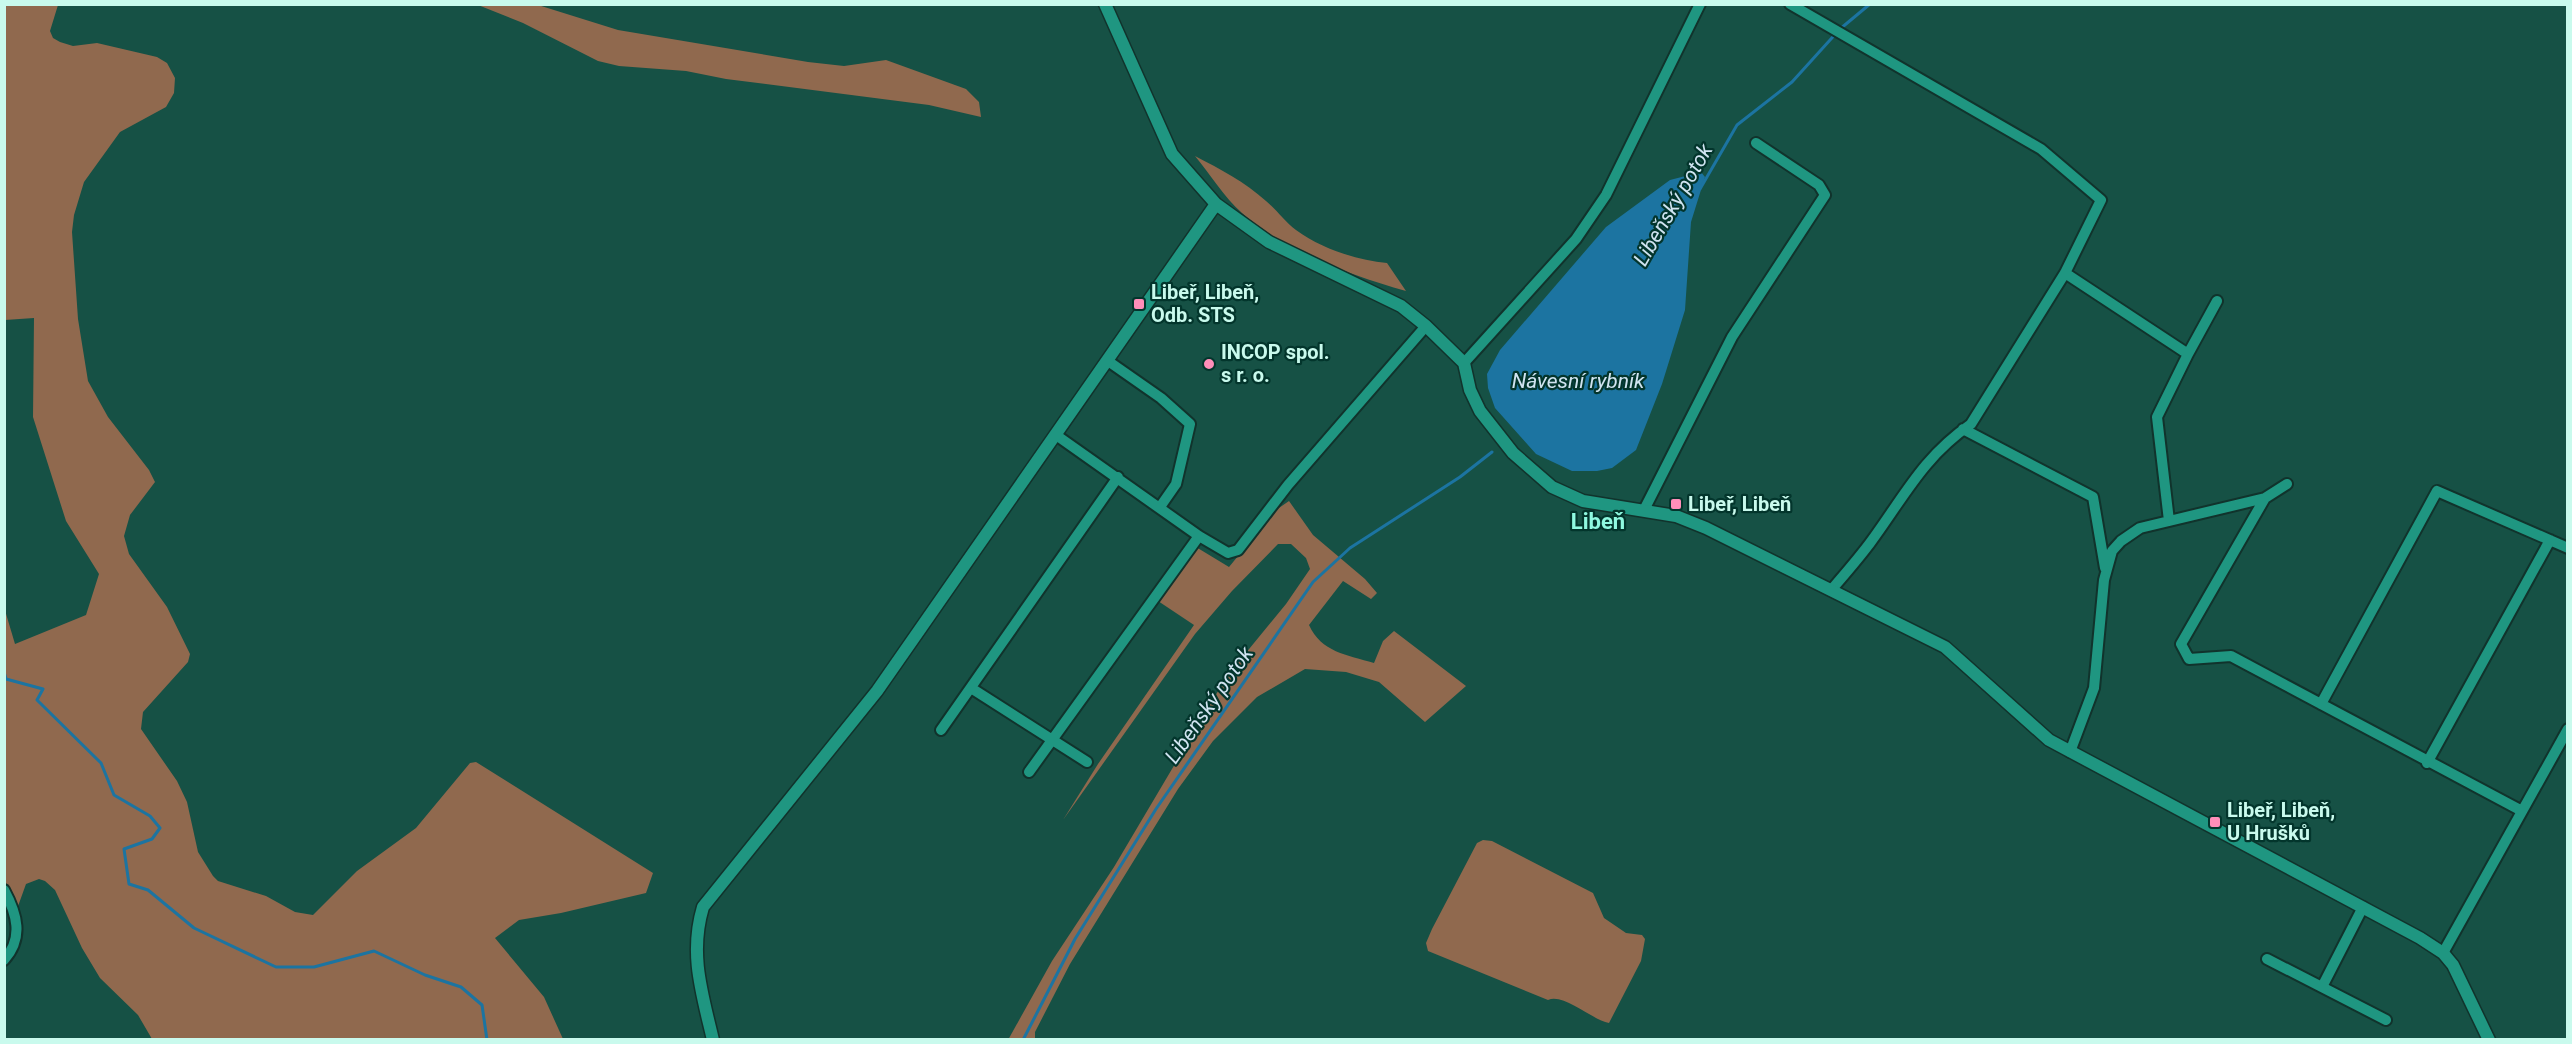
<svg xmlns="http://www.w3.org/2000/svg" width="2572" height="1044" font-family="Roboto,sans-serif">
<rect width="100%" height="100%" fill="#165145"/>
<path fill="#90694e" d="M5,5H58L50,31L53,38L60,42L73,46L97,43L157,57L167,63L175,78L174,93L166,107L120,132L84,182L74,215L72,232L78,319L88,381L108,417L149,470L155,482L130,515L124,536L129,554L167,607L190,654L188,662L143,712L141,729L177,781L187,802L198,852L213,876L218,881L266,896L295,912L313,915L357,871L416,828L470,763L476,762L653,873L646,893L561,913L519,920L495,938L544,997L563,1039H152L138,1015L100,978L82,948L55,890L45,881L39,879L26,884L17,909L5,903L4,607L15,644L86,615L99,574L66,521L33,417L34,318L5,320Z
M478,5H538L618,30L808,62L844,66L886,60L966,89L979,102L981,117L929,105L726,79L686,71L619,66L598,61L523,23Z
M1195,156C1220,169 1245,182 1266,201C1277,210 1285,222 1296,230C1322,249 1357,260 1387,263L1406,291C1350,275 1286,252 1242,213C1224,197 1210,174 1195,156Z
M1289,501L1313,535L1365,579L1377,593L1371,599L1343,581L1309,625C1321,652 1347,655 1374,663L1383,641L1394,631L1466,686L1425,722L1379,682L1346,672L1305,669L1257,697L1213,741L1178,789L1070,964L1035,1032V1039L1008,1040L1052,961L1114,867L1227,676L1286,604L1310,569L1306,558L1291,544H1278L1232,591L1195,634L1063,820L1098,764L1194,625L1158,601L1196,547L1229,567L1276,510Z
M1483,840L1492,841L1593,893L1604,918L1626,933L1642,935L1645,939L1641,961L1609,1023C1592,1020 1564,993 1548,1000L1428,951L1426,943L1432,929L1477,843Z"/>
<path fill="#1c74a1" d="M1701,172L1705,177L1691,222L1685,310L1662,384L1636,450L1612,468L1597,471H1572L1536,454L1495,408L1488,388L1487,374L1500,350L1606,227L1670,180Z"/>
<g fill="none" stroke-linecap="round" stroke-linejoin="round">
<path stroke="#1c74a1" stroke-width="3" d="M1700,189L1737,125L1792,82L1840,29L1870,4
M4,672L6,679L43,689L37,700L101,763L114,795L150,816L160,828L152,839L124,849L129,884L148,890L194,928L276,967H314L374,951L425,975L461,987L482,1005L487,1040
M1023,1040L1075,939L1156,809L1313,582L1350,548L1460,477L1492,452"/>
<g stroke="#11332c" stroke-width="14">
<path id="minor" d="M1790,4L2041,149L2101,200L2065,273L1971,424C1922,458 1904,497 1870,543C1858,559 1845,574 1832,589
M2065,273L2188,354L2157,417L2169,521
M2188,354L2217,301
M1108,361L1161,398L1190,424L1176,484L1160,507
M1464,363L1576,239L1606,195L1700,4
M1963,429L2093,497L2105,568
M1056,435L1199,536L1228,553L1238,550L1288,485L1426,326
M2265,498L2181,644L2189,659L2231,656L2522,811
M1644,510L1732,337L1825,195L1819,185L1756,143
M971,688L1087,762
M2321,704L2437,491L2568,548
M941,730L1118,477
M2070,752L2094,688L2104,580L2112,551L2121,541L2140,528L2265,498L2287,484
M2427,763L2550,540
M1029,772L1199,536
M4,890C17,914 24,938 4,960
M2443,953L2568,729
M2267,959L2386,1020
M2322,987L2363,907"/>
</g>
<g stroke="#11332c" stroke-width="15">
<path id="tertiary" d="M1105,4L1172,154L1216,204L1269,242L1401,306L1426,326L1464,363L1470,390L1480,411L1513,453L1552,487L1583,501L1676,516L1706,528L1945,647L2049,740L2420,938L2443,953L2453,965L2489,1040
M713,1040C702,993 689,954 703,907L877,691L1216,204"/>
</g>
<use href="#minor" stroke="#1f9681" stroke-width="10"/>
<use href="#tertiary" stroke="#1f9681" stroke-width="12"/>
</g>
<g fill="#ff8eb9" stroke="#03352c" stroke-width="2">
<rect x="1133" y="298" width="12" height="12" rx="3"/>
<circle cx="1209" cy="364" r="6"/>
<rect x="1670" y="498" width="12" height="12" rx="3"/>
<rect x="2209" y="816" width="12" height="12" rx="3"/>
</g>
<g text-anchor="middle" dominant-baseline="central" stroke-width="4.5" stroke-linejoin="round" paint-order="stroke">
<g font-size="20" font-weight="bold" fill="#c9faed" stroke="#03352c" text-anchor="start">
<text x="1151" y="292">Libeř, Libeň,<tspan x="1151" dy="23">Odb. STS</tspan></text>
<text x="1221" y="352">INCOP spol.<tspan x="1221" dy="23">s r. o.</tspan></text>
<text x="1688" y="504">Libeř, Libeň</text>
<text x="2227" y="810">Libeř, Libeň,<tspan x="2227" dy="23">U Hrušků</tspan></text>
</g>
<g font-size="21" font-style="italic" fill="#d0e4f1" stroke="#03352c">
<text transform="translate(1673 205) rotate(-60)">Libeňský potok</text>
<text x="1578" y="381">Návesní rybník</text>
<text transform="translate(1209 705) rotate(-55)">Libeňský potok</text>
</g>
<g font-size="22" font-weight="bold" fill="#8ff9e0" stroke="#03352c">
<text x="1598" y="521">Libeň</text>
</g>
</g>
<rect width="2572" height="1044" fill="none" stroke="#c9faed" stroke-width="12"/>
</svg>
